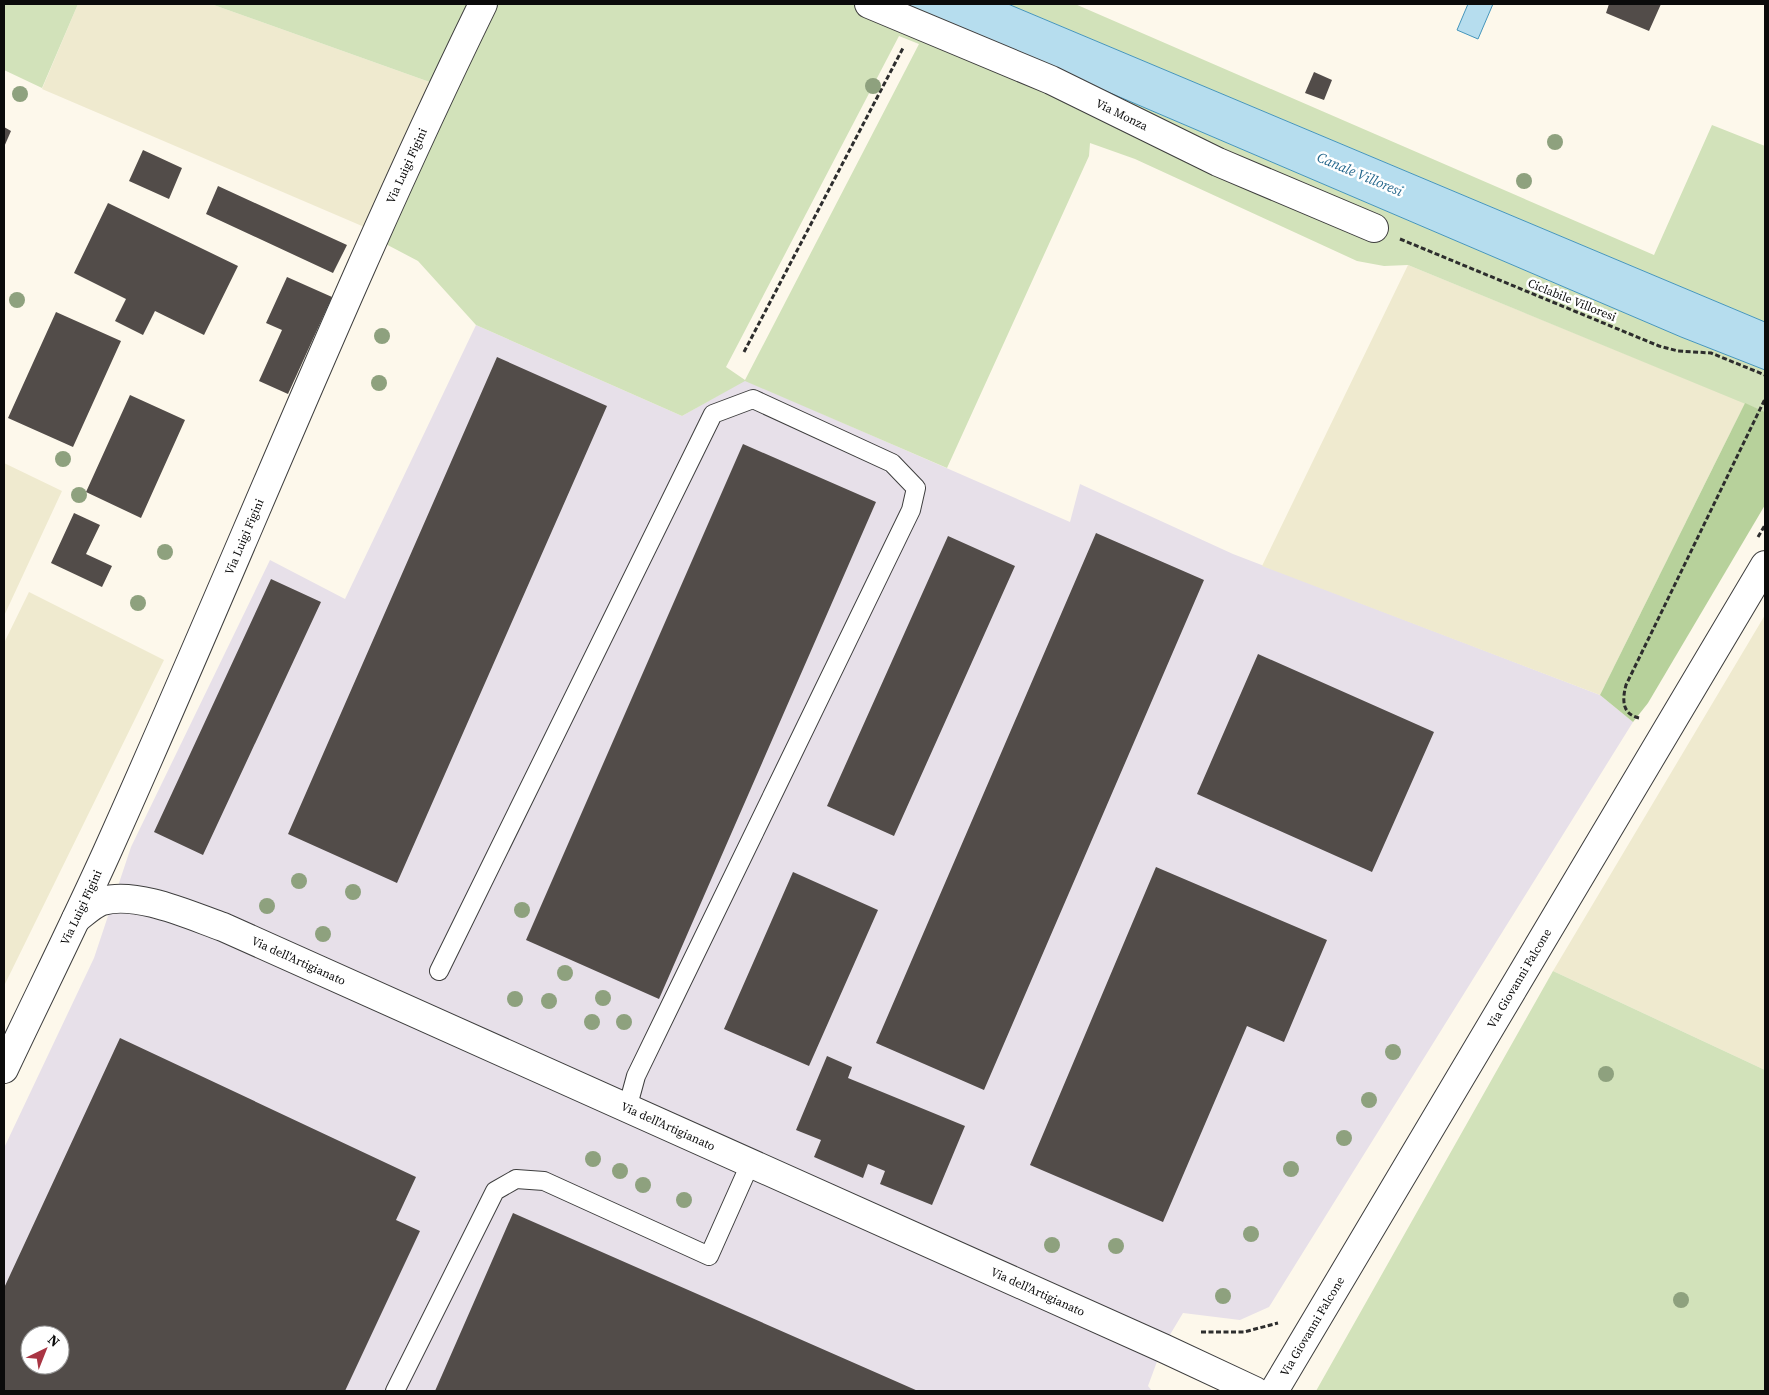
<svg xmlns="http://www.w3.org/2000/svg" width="1769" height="1395" font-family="'Source Serif 4',serif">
<rect width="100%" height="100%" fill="#fdf8eb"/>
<path fill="#e7e0e9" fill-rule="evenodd" d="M476,325L682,416L745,380L1070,522L1080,484L1233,554L1600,695L1633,722L1269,1307L1240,1320L1183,1313L1162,1348L1148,1386L1152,1391H4V1148L94,958L131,847L270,560L345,599ZM30,1335H60V1365H30Z"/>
<path fill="#efeacf" d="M78,4H211L438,85L369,229L42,89Z
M1408,265L1745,403L1600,695L1262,566Z
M4,463L62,491L4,616Z
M29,592L164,660L4,986V643Z
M1765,615V1070L1553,971Z"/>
<path fill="#d2e2ba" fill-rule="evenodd" d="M4,4H78L42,88L4,70Z
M211,4H478L438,85Z
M498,4H902L1681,337L1765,370V412L1408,265L1384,266L1357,261L1135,159L1090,143L1089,156L947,468L745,381L682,416L476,325L418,261L380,241ZM899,36L919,44L745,380L726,367Z
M1008,4H1075L1654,255L1712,125L1765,146V322Z
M1553,971L1765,1070V1391H1316Z"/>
<path fill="#b7d19b" d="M1745,403L1765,412V505L1648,703L1633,722L1600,695Z"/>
<path fill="#b6ddee" stroke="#4696bc" d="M902,4H1008L1765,322V370L1681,337Z
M1468,4H1493L1478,39L1457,30Z"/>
<path fill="#524c49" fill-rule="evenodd" d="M1609,4H1661L1649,31L1606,13Z
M1314,72L1332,80L1324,100L1305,93Z
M4,127L11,131L4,147Z
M143,150L182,168L169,199L129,181Z
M218,186L347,245L333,273L206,214Z
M108,203L238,266L204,335L155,311L143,335L115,321L126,299L74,273Z
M287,277L332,297L288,394L259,381L282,330L266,323Z
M56,312L121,341L73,447L8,418Z
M497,357L607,406L397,883L288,834Z
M130,395L185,420L141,518L86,492Z
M743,444L876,502L659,999L526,940Z
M74,513L100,525L86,554L112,566L102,587L51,563Z
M1096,533L1204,580L984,1090L876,1043Z
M948,536L1015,566L894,836L827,806Z
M271,579L321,602L203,855L154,832Z
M1258,654L1434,732L1372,872L1197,794Z
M1156,867L1327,940L1284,1042L1247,1026L1163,1222L1030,1165Z
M793,872L878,910L809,1066L724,1029Z
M120,1038L416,1177L396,1220L420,1231L345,1391H4V1288ZM30,1335H60V1365H30Z
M827,1056L852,1067L848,1078L965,1126L932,1205L880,1184L885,1171L868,1164L863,1178L814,1157L821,1140L796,1130Z
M513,1213L918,1391H435Z"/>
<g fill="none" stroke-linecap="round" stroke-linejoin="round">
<g stroke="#3e3e3e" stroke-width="20">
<path id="service" d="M439,971L713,414L753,399L892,463L916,488L911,510L636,1076L627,1109
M395,1391L495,1191L516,1179L544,1181L709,1256L750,1164"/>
</g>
<g stroke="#3e3e3e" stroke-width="30">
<g id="minor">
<path id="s1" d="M869,4L1051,80L1218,162L1374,228"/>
<path id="s2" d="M76,919C84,913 93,904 102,901C137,891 189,915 223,927L1163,1348L1255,1391"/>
<path id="s3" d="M4,1069C38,997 74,925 107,852C234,570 347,282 483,4"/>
<path id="s4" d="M1274,1391L1765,565"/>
</g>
</g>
<path stroke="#2d2d2d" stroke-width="3" stroke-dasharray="5 2.5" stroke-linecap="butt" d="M1400,239L1659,346L1678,351L1711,353L1765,375
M744,352L903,48
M1758,537L1765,525
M1639,718C1622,714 1622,700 1626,685L1765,399
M1201,1332H1244L1278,1323"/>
<use href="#service" stroke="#fff" stroke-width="18"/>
<use href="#minor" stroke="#fff" stroke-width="28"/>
</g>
<g fill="#8ea17e">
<circle cx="873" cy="86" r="8"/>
<circle cx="20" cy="94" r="8"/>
<circle cx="1555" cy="142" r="8"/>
<circle cx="1524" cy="181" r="8"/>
<circle cx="17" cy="300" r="8"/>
<circle cx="382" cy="336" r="8"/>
<circle cx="379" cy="383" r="8"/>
<circle cx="63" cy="459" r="8"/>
<circle cx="79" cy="495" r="8"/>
<circle cx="165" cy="552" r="8"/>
<circle cx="138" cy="603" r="8"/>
<circle cx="299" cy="881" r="8"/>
<circle cx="353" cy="892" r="8"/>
<circle cx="267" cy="906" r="8"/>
<circle cx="522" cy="910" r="8"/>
<circle cx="323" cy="934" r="8"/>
<circle cx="565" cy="973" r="8"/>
<circle cx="603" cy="998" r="8"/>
<circle cx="515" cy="999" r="8"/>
<circle cx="549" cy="1001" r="8"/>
<circle cx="592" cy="1022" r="8"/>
<circle cx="624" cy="1022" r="8"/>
<circle cx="1393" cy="1052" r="8"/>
<circle cx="1606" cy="1074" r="8"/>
<circle cx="1369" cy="1100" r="8"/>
<circle cx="1344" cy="1138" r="8"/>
<circle cx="593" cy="1159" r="8"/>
<circle cx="1291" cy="1169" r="8"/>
<circle cx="620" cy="1171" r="8"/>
<circle cx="643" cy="1185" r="8"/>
<circle cx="684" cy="1200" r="8"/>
<circle cx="1251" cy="1234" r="8"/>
<circle cx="1052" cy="1245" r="8"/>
<circle cx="1116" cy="1246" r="8"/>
<circle cx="1223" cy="1296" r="8"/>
<circle cx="1681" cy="1300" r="8"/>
</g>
<g text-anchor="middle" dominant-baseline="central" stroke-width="5" stroke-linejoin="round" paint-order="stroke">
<g font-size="12" fill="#0b0b0b" stroke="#fff">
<text stroke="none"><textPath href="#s1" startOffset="276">Via Monza</textPath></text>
<text stroke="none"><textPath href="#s3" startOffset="989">Via Luigi Figini</textPath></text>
<text transform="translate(1572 300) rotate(22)">Ciclabile Villoresi</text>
<text stroke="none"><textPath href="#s3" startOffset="584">Via Luigi Figini</textPath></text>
<text stroke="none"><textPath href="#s3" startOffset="179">Via Luigi Figini</textPath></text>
<text stroke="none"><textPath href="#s2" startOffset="240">Via dell'Artigianato</textPath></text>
<text stroke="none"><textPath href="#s4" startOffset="480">Via Giovanni Falcone</textPath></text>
<text stroke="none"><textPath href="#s2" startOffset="645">Via dell'Artigianato</textPath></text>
<text stroke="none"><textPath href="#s2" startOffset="1050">Via dell'Artigianato</textPath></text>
<text stroke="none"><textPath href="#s4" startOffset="75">Via Giovanni Falcone</textPath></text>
</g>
<g font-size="14" font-style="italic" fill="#25678c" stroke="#fff">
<text transform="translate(1360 174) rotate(23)">Canale Villoresi</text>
</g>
</g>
<rect width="1769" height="1395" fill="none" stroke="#0b0b0b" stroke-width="10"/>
<g transform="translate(45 1350) rotate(43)"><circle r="24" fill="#ffffff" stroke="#9d9d9d"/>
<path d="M0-4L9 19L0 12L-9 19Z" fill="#a93543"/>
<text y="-8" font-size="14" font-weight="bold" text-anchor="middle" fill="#0b0b0b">N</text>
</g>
</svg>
